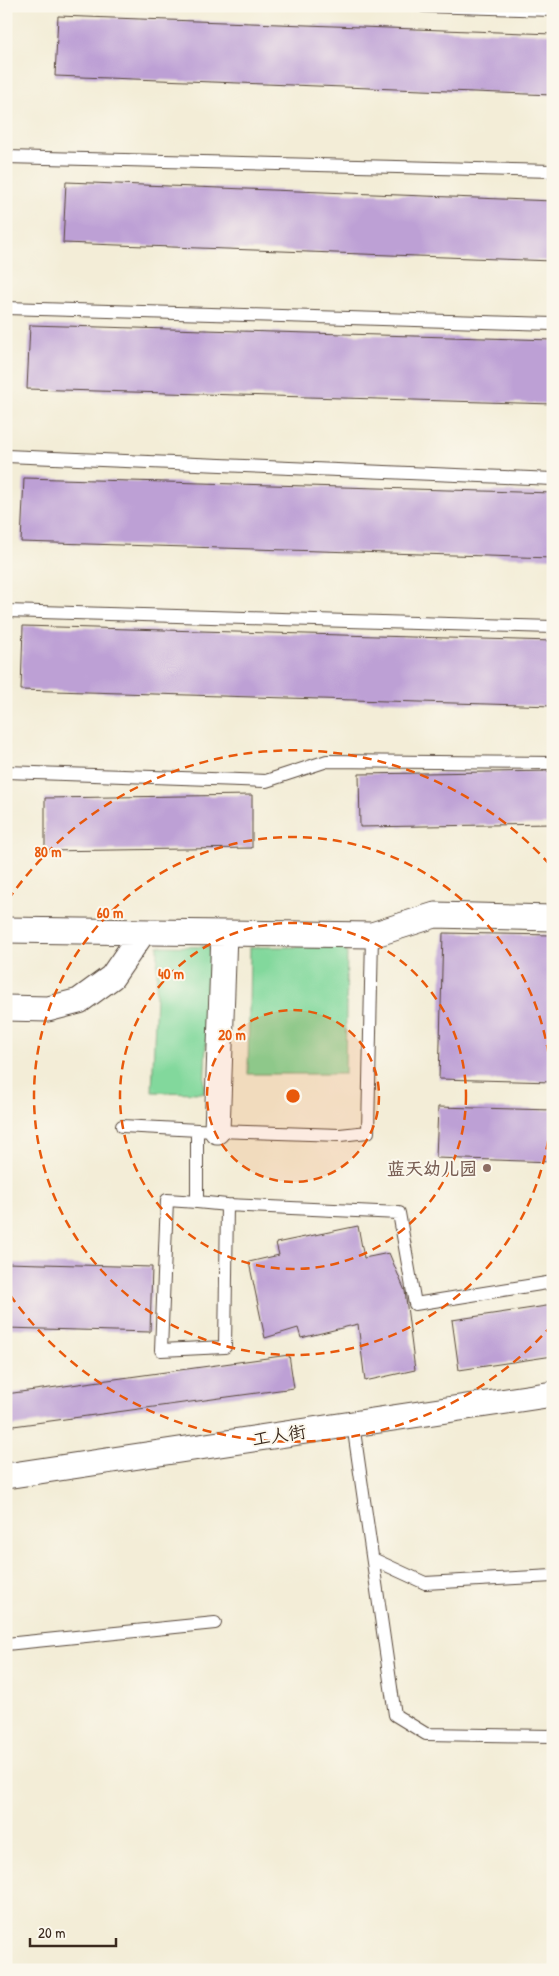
<svg xmlns="http://www.w3.org/2000/svg" width="559" height="1976" font-family="'Patrick Hand','LXGW WenKai TC',sans-serif">
<rect width="100%" height="100%" fill="#fbf7ec"/>
<filter id="ink" filterUnits="userSpaceOnUse"><feTurbulence type="fractalNoise" baseFrequency=".02" numOctaves="2"/><feDisplacementMap in="SourceGraphic" scale="10" xChannelSelector="R" yChannelSelector="G"/><feConvolveMatrix kernelMatrix="1 2 1 2 8 2 1 2 1" color-interpolation-filters="sRGB"/></filter>
<filter id="wash" filterUnits="userSpaceOnUse"><feTurbulence type="fractalNoise" baseFrequency=".0096" numOctaves="4" result="noise"/><feDisplacementMap in="SourceGraphic" scale="20" xChannelSelector="R" yChannelSelector="G"/><feGaussianBlur stdDeviation="1.12" result="paint"/><feColorMatrix in="noise" values="0 0 0 0 0 0 0 0 0 0 0 0 0 0 0 0 0 1.4 0 .05"/><feComposite in="paint" operator="in"/></filter>
<g filter="url(#wash)">
<rect width="100%" height="100%" fill="#f3edd7"/>
<path fill="#82d89c" stroke="#5e815d" d="M158,946L210,947L204,1093L152,1092Z
M250,947H347L345,1074H248Z"/>
<g id="blocks">
<path fill="#bda0d5" d="M58,16L553,34V95L55,76Z
M66,182L553,201V261L63,243Z
M30,325L553,340V404L27,389Z
M24,478L553,493V558L21,542Z
M23,626L553,641V706L21,690Z
M553,771V824L360,827L359,774Z
M252,795V848L45,851V798Z
M443,933L553,935V1082L439,1079Z
M438,1107L553,1110V1162L436,1158Z
M358,1226L364,1258L389,1253L405,1291L415,1370L365,1381L358,1324L301,1338L298,1328L265,1338L249,1262L279,1255L276,1243Z
M6,1263L152,1267L150,1332L6,1328Z
M553,1305V1356L459,1370L452,1320Z
M289,1355L294,1388L6,1427V1394Z"/>
</g>
</g>
<g filter="url(#ink)">
<use href="#blocks" fill-opacity="0" stroke="#57473a" stroke-width="1"/>
<g fill="none" stroke-linecap="round" stroke-linejoin="round">
<g stroke="#57473a" stroke-width="14">
<path id="lane" d="M423,6L553,10
M6,157L553,171
M6,308L553,324
M6,456L553,479
M6,611L553,627
M6,772L266,781L327,761L553,763
M122,1126L217,1131L340,1135L368,1132L372,935
M197,1202L227,1205L225,1347L161,1350L167,1200L197,1202V1130
M227,1205L399,1213L415,1304L553,1282
M353,1424L395,1715L426,1734L553,1736
M373,1559L425,1583L553,1576
M6,1644L215,1623"/>
</g>
<g stroke="#57473a" stroke-width="27">
<path id="street" d="M6,930L372,935L435,915L553,918
M6,1008L48,1009L79,1001L112,977L143,932
M217,1131L224,933
M6,1476L553,1394"/>
</g>
<use href="#lane" stroke="#fff" stroke-width="12"/>
<use href="#street" stroke="#fff" stroke-width="25"/>
</g>
</g>
<circle cx="293" cy="1096" r="86" fill="#e8590c" fill-opacity=".12"/>
<g fill="none" stroke="#e8590c" stroke-width="2.5" stroke-dasharray="9 6">
<circle cx="293" cy="1096" r="86"/>
<circle cx="293" cy="1096" r="173"/>
<circle cx="293" cy="1096" r="259"/>
<path d="M552 1325A346 346 0 0 1 8 1292M8 900A346 346 0 0 1 552 867"/>
</g>
<circle fill="#8d6e63" stroke="#fbf7ec" stroke-width="2" cx="487" cy="1168" r="5"/>
<g text-anchor="middle" dominant-baseline="central" stroke-width="4" stroke-linejoin="round" paint-order="stroke">
<g font-size="18" font-weight="bold" fill="#785e54" stroke="#fbf7ec" text-anchor="end">
<text x="477" y="1168">蓝天幼儿园</text>
</g>
<g font-size="18" fill="#3b2a1e" stroke="#fbf7ec">
<text transform="translate(279 1435) rotate(-9)">工人街</text>
</g>
</g>
<circle cx="293" cy="1096" r="8" fill="#e8590c" stroke="#fbf7ec" stroke-width="2.5"/>
<g font-size="15" text-anchor="middle" font-weight="bold" fill="#e8590c" stroke="#fbf7ec" stroke-width="4" stroke-linejoin="round" paint-order="stroke">
<text x="48" y="857">80 m</text>
<text x="110" y="918">60 m</text>
<text x="171" y="979">40 m</text>
<text x="232" y="1040">20 m</text>
</g>
<rect width="559" height="1976" fill="none" stroke="#fbf7ec" stroke-width="25"/>
<path d="M30 1938v8h86v-8" fill="none" stroke="#3b2a1e" stroke-width="2.5"/>
<text x="38" y="1938" font-size="15" fill="#3b2a1e" stroke="#fbf7ec" stroke-width="4" paint-order="stroke">20 m</text>
</svg>
